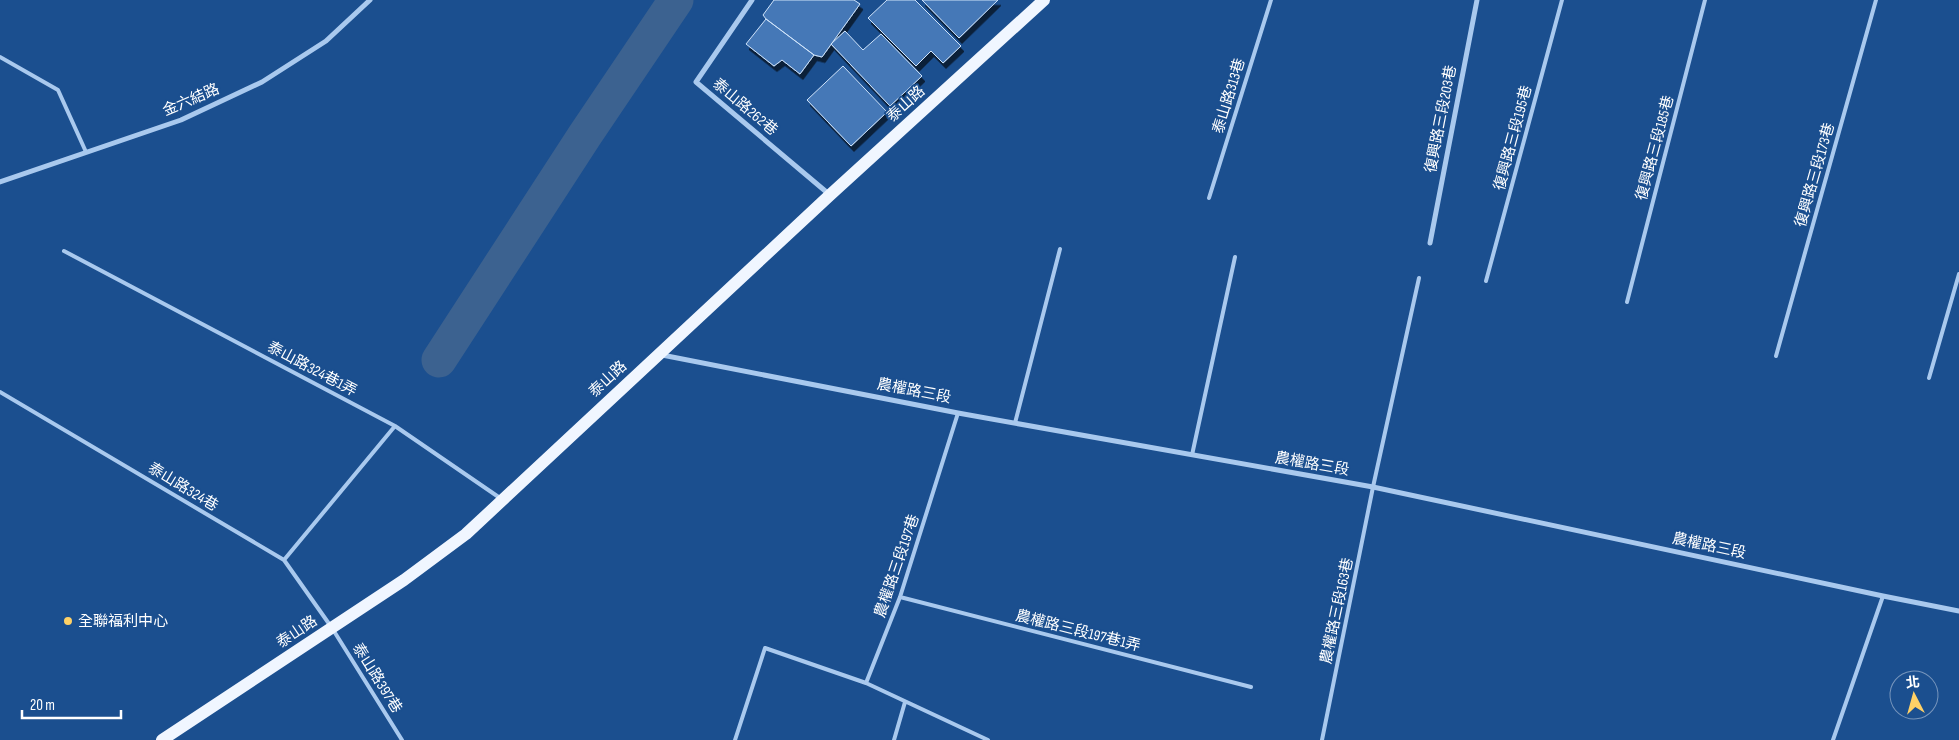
<svg xmlns="http://www.w3.org/2000/svg" width="1959" height="740" font-family="'Sofia Sans Condensed','Noto Sans TC',sans-serif">
<defs>
<filter id="shadow"><feDropShadow dx="3" dy="5.5" stdDeviation="0" flood-color="#0009"/></filter>
</defs>
<rect width="100%" height="100%" fill="#1b4f8f"/>
<g fill="none" stroke-linecap="round" stroke-linejoin="round">
<path stroke="#3c6290" stroke-width="35" d="M439,360L585,135L676,0"/>
</g>
<path fill="#4478b7" stroke="#cfe3fa" filter="url(#shadow)" d="M774,0H854L860,4L822,57L814,55L766,19L763,15Z
M887,0H915L961,46L943,63L931,51L916,66L868,18Z
M922,0H998L959,38Z
M766,19L814,55L800,74L782,60L774,66L746,44Z
M845,31L863,50L881,34L922,76L890,106L831,44Z
M843,66L887,112L851,146L807,100Z"/>
<g fill="none" stroke-linecap="round" stroke-linejoin="round">
<path stroke="#a9c9ee" stroke-width="4" d="M0,57L58,90L86,152
M1209,198L1271,0
M64,251L395,426L284,560
M1486,281L1562,0
M1627,302L1705,0
M1776,356L1876,0
M1929,378L1959,274
M0,392L284,560L332,628L402,740
M958,413L900,597L866,683L988,740
M1015,423L1060,249
M395,426L500,498
M1192,455L1235,257
M900,597L1251,687
M735,740L765,648L866,683
M894,740L905,702
M1322,740L1373,487L1419,278
M1833,740L1883,596"/>
<path stroke="#a9c9ee" stroke-width="5" d="M752,0L696,82L830,195
M0,182L181,120L262,82L326,41L370,0
M1430,243L1477,0
M662,355L958,413L1373,487L1883,596L1959,611"/>
<path stroke="#f0f6ff" stroke-width="12" d="M162,740L404,580L466,534L830,195L1044,0"/>
</g>
<circle fill="#ffd166" stroke="#1b4f8f" stroke-width="2" cx="68" cy="621" r="5"/>
<g text-anchor="middle" dominant-baseline="central" stroke-width="4" stroke-linejoin="round" paint-order="stroke">
<g font-size="15" fill="#fff" stroke="#1b4f8f">
<text transform="translate(1229 96) rotate(-73)">泰山路313巷</text>
<text transform="translate(191 100) rotate(-23)">金六結路</text>
<text transform="translate(906 104) rotate(-42)">泰山路</text>
<text transform="translate(745 107) rotate(40)">泰山路262巷</text>
<text transform="translate(1441 119) rotate(-79)">復興路三段203巷</text>
<text transform="translate(1513 138) rotate(-75)">復興路三段195巷</text>
<text transform="translate(1655 148) rotate(-75)">復興路三段185巷</text>
<text transform="translate(1815 175) rotate(-74)">復興路三段173巷</text>
<text transform="translate(312 369) rotate(28)">泰山路324巷1弄</text>
<text transform="translate(608 379) rotate(-43)">泰山路</text>
<text transform="translate(914 391) rotate(11)">農權路三段</text>
<text transform="translate(1312 464) rotate(10)">農權路三段</text>
<text transform="translate(183 487) rotate(31)">泰山路324巷</text>
<text transform="translate(1709 546) rotate(12)">農權路三段</text>
<text transform="translate(897 566) rotate(-71)">農權路三段197巷</text>
<text transform="translate(1337 611) rotate(-78)">農權路三段163巷</text>
<text transform="translate(1078 631) rotate(14)">農權路三段197巷1弄</text>
<text transform="translate(297 632) rotate(-34)">泰山路</text>
<text transform="translate(377 678) rotate(58)">泰山路397巷</text>
</g>
<g font-size="15" fill="#fff" stroke="#1b4f8f" text-anchor="start">
<text x="78" y="621">全聯福利中心</text>
</g>
</g>
<g transform="translate(1914 695) rotate(354)"><circle r="24" fill="#1b4f8f" stroke="#7695bc"/>
<path d="M0-4L9 19L0 12L-9 19Z" fill="#ffd166"/>
<text y="-8" font-size="14" font-weight="bold" text-anchor="middle" fill="#ffffff">北</text>
</g>
<path d="M22 710v8h99v-8" fill="none" stroke="#ffffff" stroke-width="2.5"/>
<text x="30" y="710" font-size="15" fill="#ffffff" stroke="#1b4f8f" stroke-width="4" paint-order="stroke">20 m</text>
</svg>
